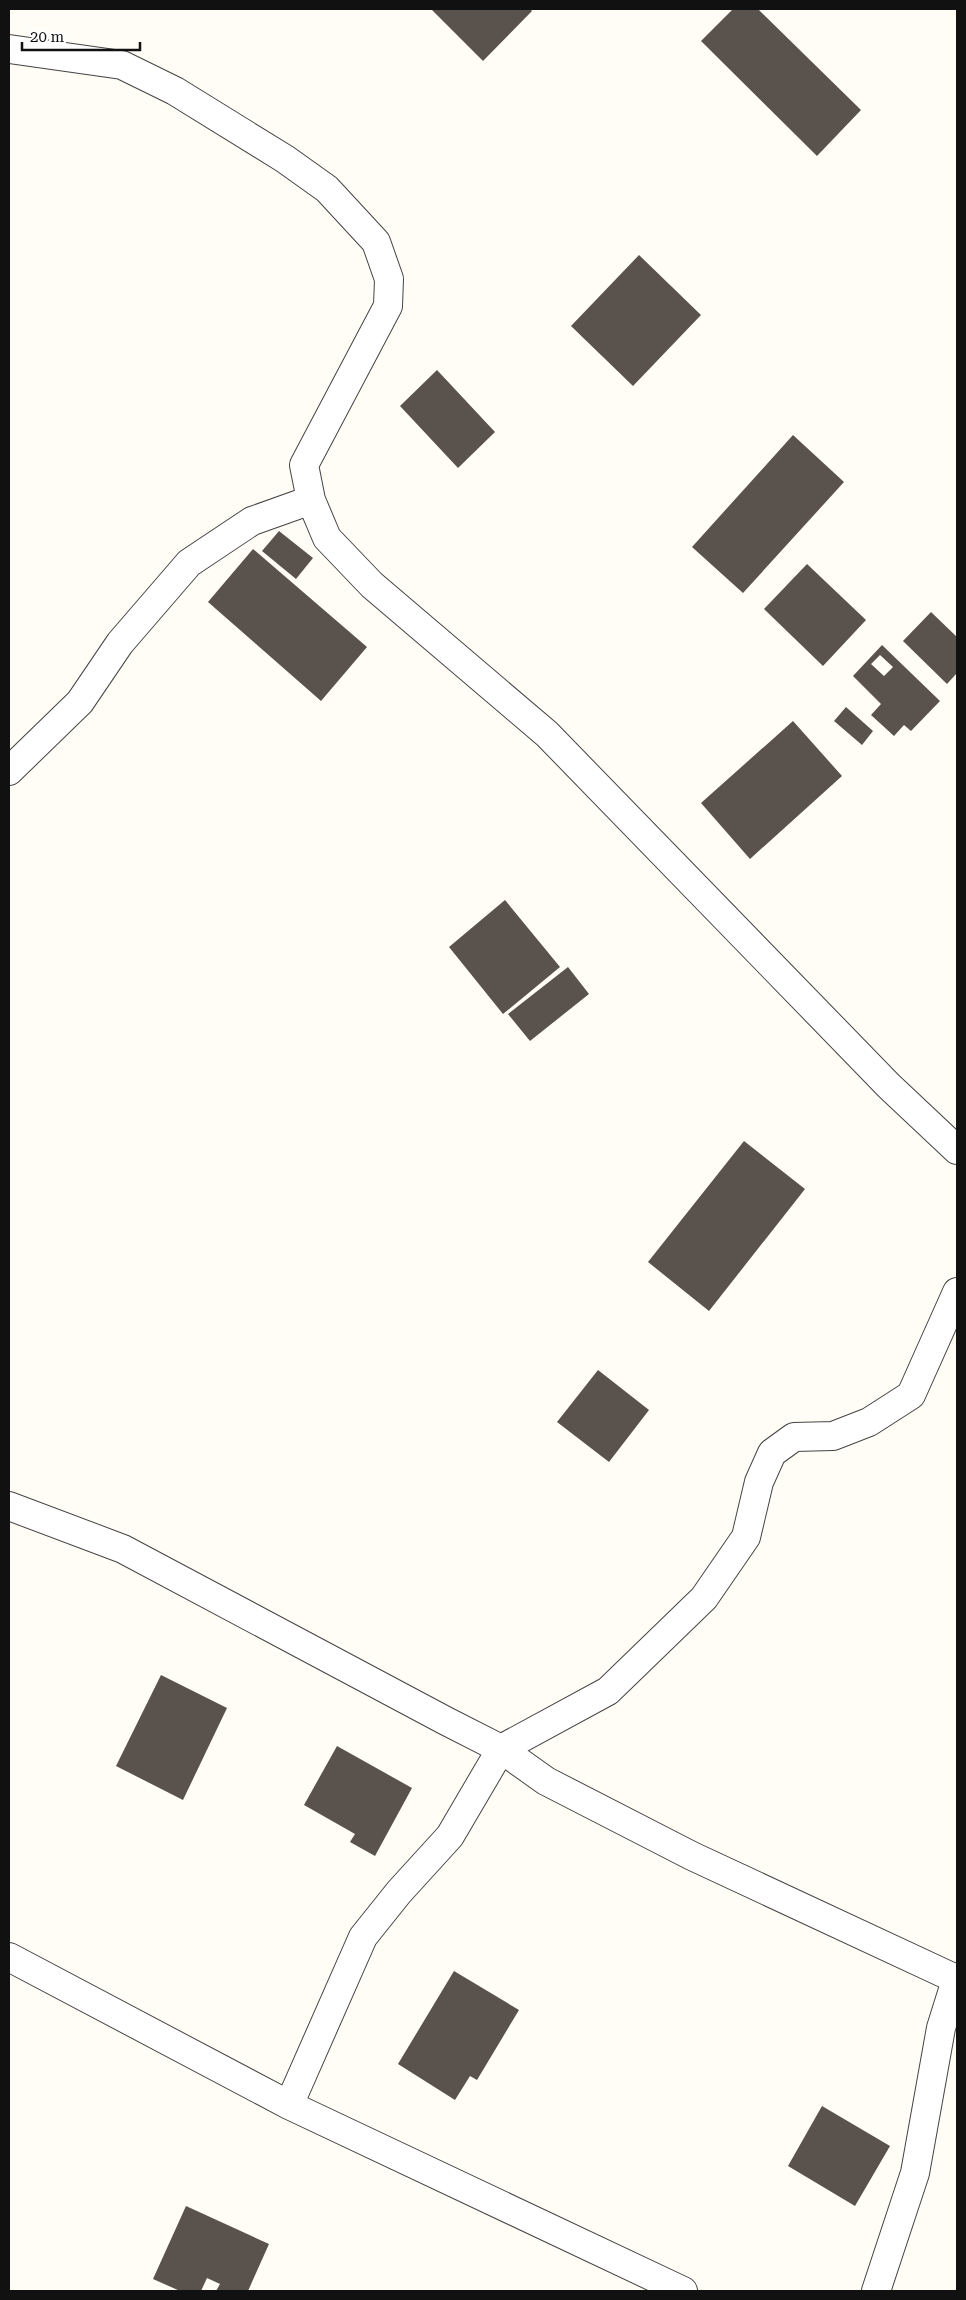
<svg xmlns="http://www.w3.org/2000/svg" width="966" height="2300" font-family="'Roboto Serif',serif">
<rect width="100%" height="100%" fill="#fffdf5"/>
<path fill="#5a524d" fill-rule="evenodd" d="M431,9H530L532,11L483,61Z
M733,9H758L861,110L817,156L701,41Z
M639,255L701,315L633,386L571,326Z
M437,370L495,432L458,468L400,406Z
M793,435L844,482L743,593L692,547Z
M279,531L313,558L296,579L262,551Z
M253,549L367,647L321,701L208,602Z
M807,564L866,620L823,666L764,609Z
M931,612L957,637V673L947,684L903,641Z
M882,645L940,701L911,731L904,725L894,736L871,715L881,704L853,676ZM880,655L893,667L884,676L871,664Z
M846,707L873,731L862,745L834,721Z
M793,721L842,776L750,859L701,803Z
M505,900L560,967L503,1014L449,947Z
M568,967L589,994L530,1041L508,1014Z
M744,1141L805,1189L709,1311L648,1262Z
M598,1370L649,1410L609,1462L557,1422Z
M161,1675L227,1708L183,1800L116,1766Z
M337,1746L412,1788L375,1856L350,1842L355,1834L304,1805Z
M454,1971L519,2010L477,2080L470,2076L455,2100L398,2064Z
M822,2106L890,2146L855,2206L788,2166Z
M186,2206L269,2244L248,2291H216L220,2284L207,2278L201,2291H180L153,2279Z"/>
<g fill="none" stroke-linecap="round" stroke-linejoin="round">
<g stroke="#444" stroke-width="30">
<path id="minor" d="M9,49L122,65L175,91L285,159L327,189L376,242L389,279L388,306L304,465L311,500L327,538L372,585L547,734L889,1086L957,1150
M9,771L80,702L120,643L189,563L252,521L311,500
M9,1506L123,1549L446,1721L501,1749L546,1781L692,1856L956,1979
M9,1957L289,2105L683,2291
M289,2105L363,1937L399,1892L450,1836L501,1749L608,1691L704,1598L746,1537L759,1482L772,1453L794,1437L833,1436L869,1422L911,1395L957,1292
M876,2291L915,2173L941,2028L957,1977"/>
</g>
<use href="#minor" stroke="#fff" stroke-width="28"/>
</g>
<rect width="966" height="2300" fill="none" stroke="#111111" stroke-width="20"/>
<path d="M22 42v8h118v-8" fill="none" stroke="#111111" stroke-width="2.5"/>
<text x="30" y="42" font-size="15" fill="#111111" stroke="#ffffff" stroke-width="4" paint-order="stroke">20 m</text>
</svg>
